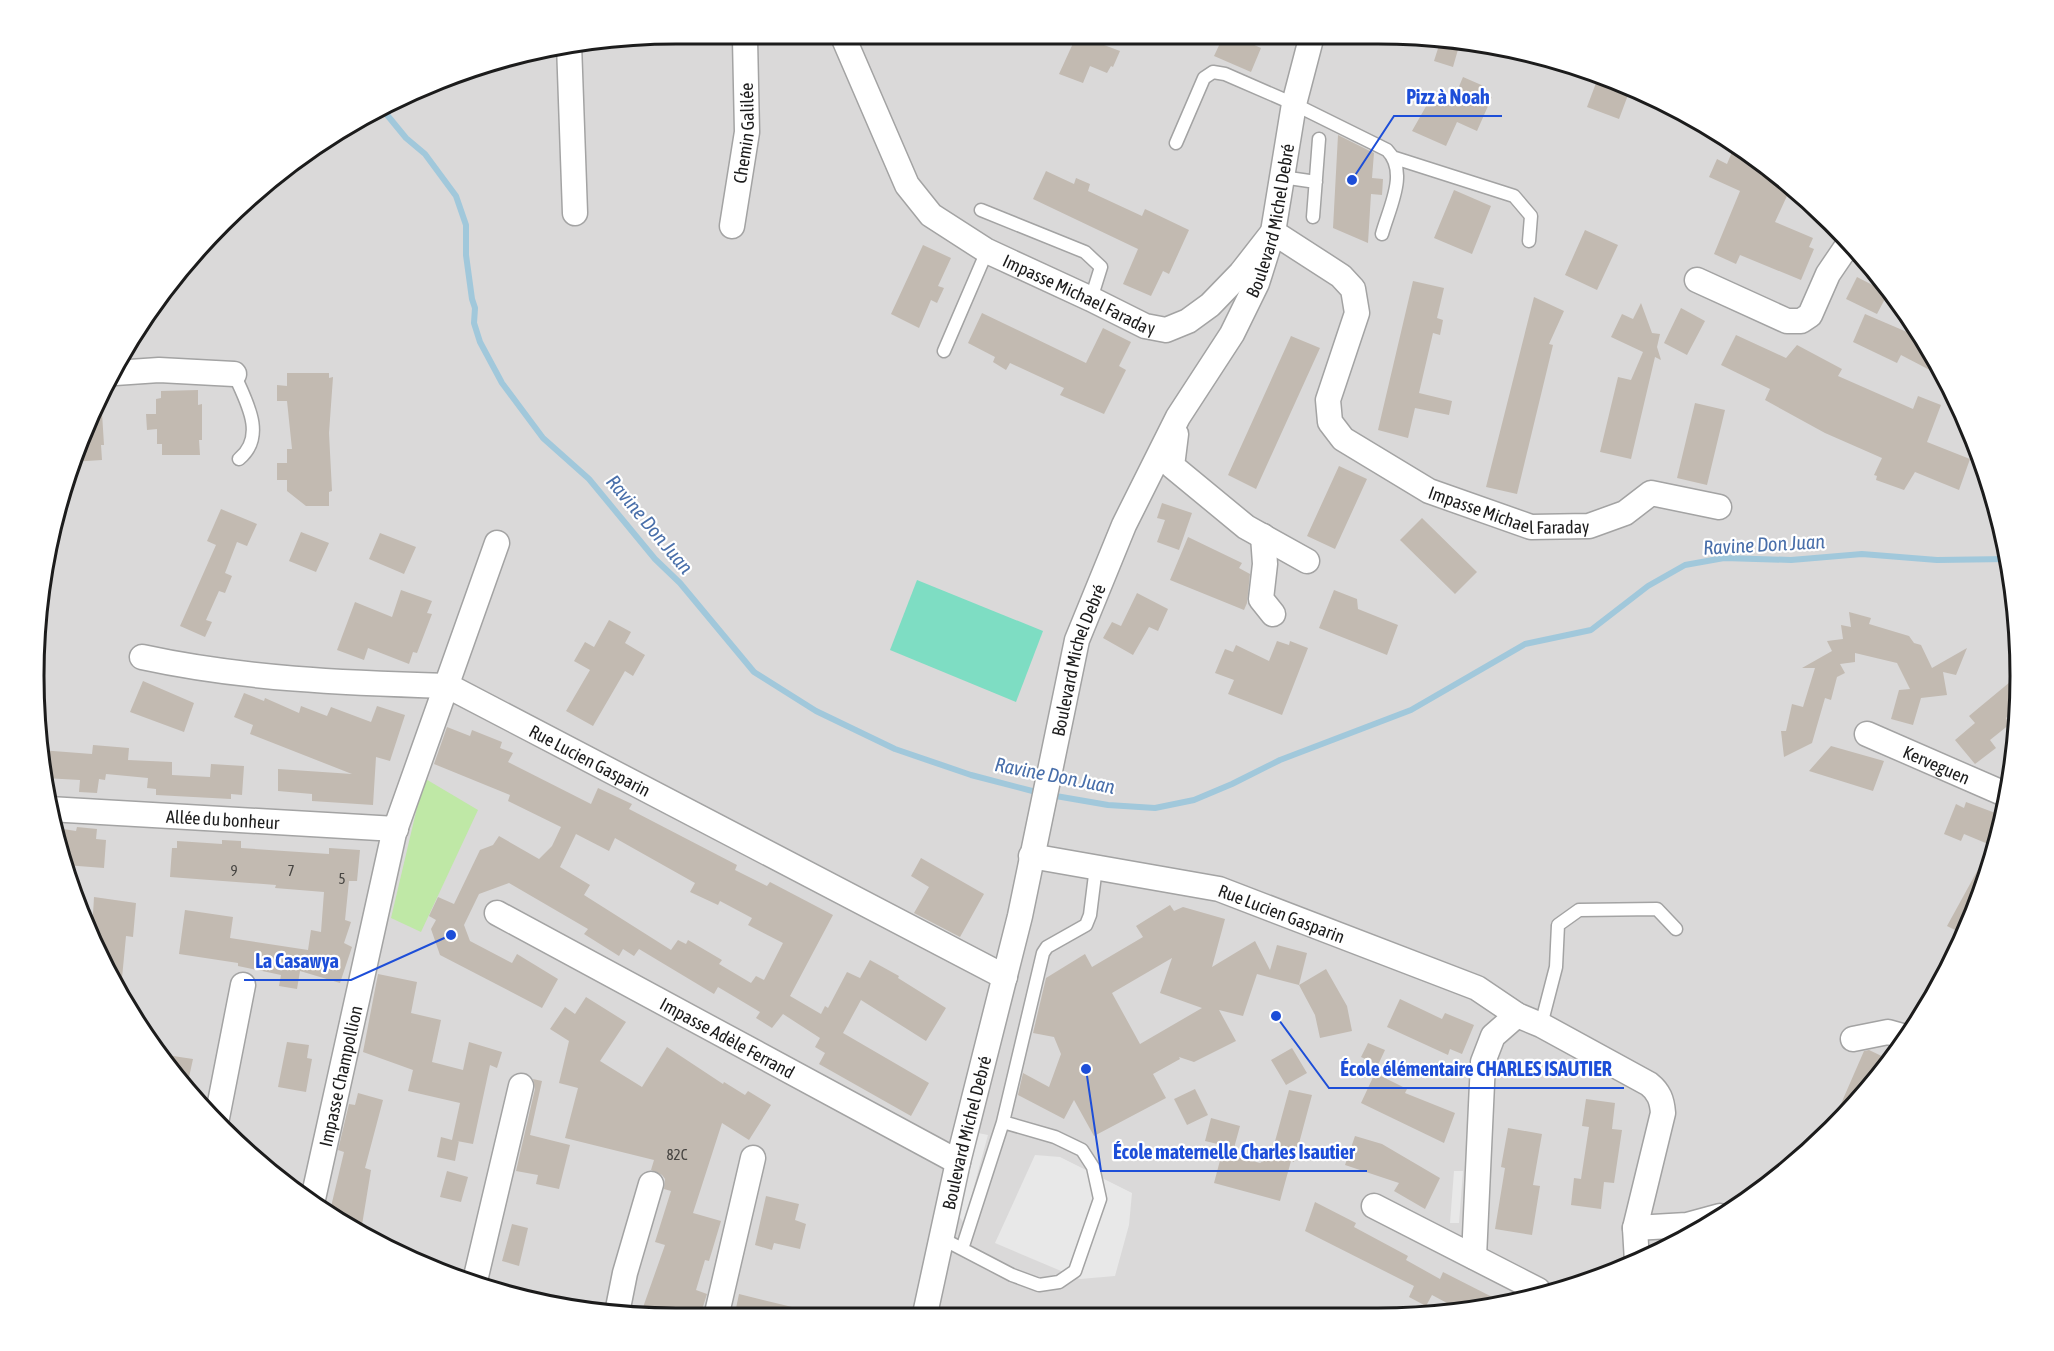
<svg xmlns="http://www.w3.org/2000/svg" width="2054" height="1351" font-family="'Asap Condensed',sans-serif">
<rect width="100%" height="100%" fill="#edebe1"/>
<path fill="#dad9d9" d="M591,39H1463L1545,55L1662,99L1802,193L1888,285L1955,392L1999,510L2020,634L2015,760L1987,882L1935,997L1861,1099L1769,1185L1662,1252L1544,1296L1420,1317L591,1312L469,1284L392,1252L252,1158L192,1099L119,997L55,841L34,718V633L55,510L82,430L166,284L252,193L318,141L469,67Z"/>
<path fill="#bfe8a6" d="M424,778L478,810L421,932L391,918Z"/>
<path fill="#7eddc3" d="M917,580L1043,631L1016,702L890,650Z"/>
<path fill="#e8e8e8" d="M973,1132L988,1135L964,1223L954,1210Z
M1035,1155L1060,1157L1132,1193L1129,1225L1115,1276L1080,1279L995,1243Z
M1454,1171H1463L1459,1223H1450Z"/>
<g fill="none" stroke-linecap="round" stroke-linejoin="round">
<path stroke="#a1c8db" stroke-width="6" d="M383,110L406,138L425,154L456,196L466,225V255L472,299L475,308L474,323L480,342L502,383L543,438L589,479L655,559L680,583L754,672L816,711L895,749L971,775L1040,793
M1050,795L1108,805L1155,808L1194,800L1232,784L1280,760L1411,710L1525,644L1591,630L1648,586L1685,565L1724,558L1791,560L1862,554L1937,560L2007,559"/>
</g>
<path fill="#c2bab1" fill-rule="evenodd" d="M1075,39H1088L1120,51L1113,67L1111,66L1107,73L1090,66L1083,83L1059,74Z
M1222,39H1241L1261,48L1251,72L1214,56Z
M1441,39H1461L1453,67L1434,61Z
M1599,75L1631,87L1619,119L1587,107Z
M1463,77L1486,87L1484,93L1492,97L1477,131L1457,122L1446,146L1412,131L1433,94L1452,103Z
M1338,135L1374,153L1372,178L1383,179L1382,195L1371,194L1368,243L1333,228Z
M1734,147L1792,185L1775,222L1813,238L1809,247L1814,249L1801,280L1740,255L1736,264L1714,254L1740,191L1709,177L1717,159L1727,164Z
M1046,171L1074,184L1076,178L1090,184L1088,191L1142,216L1145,209L1189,230L1169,274L1163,271L1151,296L1123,284L1138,249L1033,199Z
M1454,190L1491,206L1472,254L1434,238Z
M1585,230L1618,245L1597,290L1565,275Z
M923,245L951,258L938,286L944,288L937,303L931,300L919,328L891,314Z
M1857,277L1888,293L1877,314L1846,299Z
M1413,281L1444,288L1437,318L1443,320L1440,335L1433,333L1419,393L1452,401L1449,415L1415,408L1408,438L1378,430Z
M1534,297L1564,311L1549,344L1553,345L1517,494L1486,487Z
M1641,303L1652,333L1660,334L1657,347L1661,360L1655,357L1631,459L1600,452L1618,377L1631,380L1643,352L1611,337L1622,314L1633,319Z
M1681,308L1705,321L1687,355L1664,343Z
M982,313L1086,363L1103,328L1131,342L1119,366L1126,370L1104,414L1060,395L1064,388L1010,363L1006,370L993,362L995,357L968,343Z
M1865,314L1921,338L1947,379L1901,355L1897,363L1853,342Z
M1736,335L1786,358L1797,345L1842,369L1838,376L1913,409L1918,396L1941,405L1927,442L1970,459L1959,490L1915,472L1904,490L1876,480L1877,476L1874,475L1882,458L1825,433L1765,400L1770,389L1721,365Z
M1291,336L1320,348L1256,489L1228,475Z
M287,373H329V378L333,377L329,433L332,491L329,492V506H306L287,491V480H277V463H287V449H292L287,401H277V385L287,386Z
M198,390V405L202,404V440H199L200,455H162V444H157V429L147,430L146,414H156V399L161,398V391Z
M101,397L104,445H101L102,460L71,462L82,430Z
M1695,403L1725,410L1707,485L1677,478Z
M1339,466L1367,479L1335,549L1307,536Z
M1162,503L1192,513L1179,550L1157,542L1165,520L1157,518Z
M221,509L257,524L247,546L237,542L225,573L232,576L225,593L219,591L206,620L212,622L205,637L180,626L216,545L207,541Z
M1422,518L1477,572L1455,594L1400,540Z
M301,532L329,543L316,572L289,561Z
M380,533L416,547L404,574L369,559Z
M1188,537L1242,563L1239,568L1250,574L1247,603L1244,610L1170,580Z
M401,590L432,601L427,613L432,614L417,653L413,652L409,664L368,648L364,660L337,650L355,602L392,617Z
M1334,590L1357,599L1358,609L1398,625L1387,655L1319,628Z
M1137,593L1168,609L1158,631L1149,627L1133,655L1103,638L1112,622L1121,626Z
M1849,612L1871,618L1869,624L1909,636L1914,643L1921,645L1932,668L1967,648L1956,675L1943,672L1947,695L1921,698L1913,725L1891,719L1899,690L1910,689L1897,663L1855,653V662L1840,664L1845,673L1837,677L1831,700L1825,698L1812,743L1784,757L1781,731H1786L1792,704L1803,707L1815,668H1802L1832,651L1827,641L1843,639L1841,625L1851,627Z
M609,620L631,632L625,643L645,655L633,676L625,671L593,726L566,711L590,670L574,661L585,642L594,647Z
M1277,641L1289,645L1290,641L1308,648L1282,715L1228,694L1234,680L1215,673L1225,649L1233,652L1236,645L1269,661Z
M143,681L194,703L184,732L130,712Z
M2010,682L2018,692L2017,709L2006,718L2010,724L1990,740L1996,748L1975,764L1955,740L1975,723L1969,716Z
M244,693L264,701L265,698L299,713L301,706L327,716L331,707L371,722L377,706L405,715L390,761L376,757L373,805L312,801V794L278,791V769L352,774L250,734L253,725L234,717Z
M447,727L470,736L472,730L502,742L500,748L513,753L508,762L591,804L598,788L632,804L629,809L737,865L735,870L767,886L770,882L833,915L790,996L821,1014L825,1006L828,1008L847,972L860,978L870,960L899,976L898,978L946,1008L926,1041L861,1000L843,1033L929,1083L911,1116L819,1064L825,1053L815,1047L820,1038L783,1014L772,1028L756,1018L760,1012L718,987L714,994L639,949L634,956L623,949L619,956L584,934L588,929L509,883L479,894L464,925L470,941L512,963L517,954L558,979L542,1008L440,955L431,929L436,920L429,916L438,897L454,904L480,850L493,845L499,836L539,859L552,846L561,827L508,801L510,795L434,764ZM576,834L609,851L615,838L695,883L690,892L718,905L720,901L752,918L748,925L783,943L764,980L756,976L751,983L719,964L722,960L688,940L686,944L678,940L671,950L584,895L590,885L560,867Z
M93,745L129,748L128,760L172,762V775L210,777L211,764L244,766L242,795L231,794V799L156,795V789L147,788L148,778L106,774L105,780L99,779L97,793L79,792L80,780L44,778L40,750L92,754Z
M1831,746L1884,761L1873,791L1809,771Z
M1966,802L1998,814V821L2001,823L1996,844L1990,841L1988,844L1964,834L1961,841L1944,834L1956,804L1964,808Z
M77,827L97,829L96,839L106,840L104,868L65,865L61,856L63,829L76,831Z
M222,840L241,841V848L329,854V848L360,850L357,881H349L345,920L351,922L344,943L352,947L340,983L300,971L297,989L279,986L281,975L238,966V963L179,954L185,910L233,917L230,938L308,950L311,930L321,932L324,892L275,888L276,885L170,877L172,848H177V841L222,844Z
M921,858L984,894L960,937L914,913L929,887L911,876Z
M1981,864L1990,868L1987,882L1963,934L1947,926Z
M94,897L136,903L133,937L126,936L120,999L92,931Z
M1170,905L1174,911L1183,907L1225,919L1212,967L1255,941L1270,970L1277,945L1307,953L1299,985L1257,974L1243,1016L1219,1010L1236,1041L1194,1062L1179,1057L1180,1059L1153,1074L1166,1098L1094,1136L1074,1100L1064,1119L1018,1095L1023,1073L1049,1087L1061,1054L1054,1037L1033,1033L1046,978L1085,954L1092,967L1143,937L1136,926ZM1172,958L1160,993L1202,1008L1140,1044L1112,993Z
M1326,969L1347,1006L1352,1031L1320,1038L1315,1015L1299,985Z
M378,974L417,982L411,1013L441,1020L432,1062L463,1070L469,1042L502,1052L497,1068L490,1065L473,1144L457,1141H459L455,1161L437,1157L441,1137L452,1140L460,1103L408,1091L413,1070L363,1052Z
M586,997L626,1022L600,1061L642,1087L667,1047L723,1084L724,1082L745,1095L748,1091L771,1105L749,1140L722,1123L693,1213L721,1221L709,1261L705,1260L696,1290L707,1294L701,1313H641L665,1245L655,1242L671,1191L664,1189L665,1179L662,1175L651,1170L654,1160L565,1138L578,1088L559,1083L569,1041L550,1029L565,1007L575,1014Z
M1400,999L1442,1019L1445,1013L1474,1025L1462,1054L1450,1049L1448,1055L1387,1027Z
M287,1042L309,1045L307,1058L312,1059L306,1092L278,1087Z
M1368,1043L1385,1050L1378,1065L1361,1057Z
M1292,1048L1307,1073L1286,1085L1271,1060Z
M1869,1050L1890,1060L1861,1099L1830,1129L1864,1051Z
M160,1054L193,1059L186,1091L175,1075Z
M1375,1073L1407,1089L1405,1093L1455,1113L1444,1143L1361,1103Z
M533,1079L542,1081L530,1135L570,1145L559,1189L536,1184L538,1175L516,1171L535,1089Z
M1195,1089L1208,1115L1187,1125L1174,1099Z
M1289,1090L1312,1095L1294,1162L1291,1161L1280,1201L1214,1183L1222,1153L1260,1163L1271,1156Z
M358,1093L383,1100L365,1168L371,1170L361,1231L330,1211L344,1152L338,1150L349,1104L355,1105Z
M1586,1099L1615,1103L1612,1129L1622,1130L1614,1183L1604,1182L1601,1209L1571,1205L1574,1178L1581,1179L1589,1127L1582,1126Z
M1211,1118L1240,1126L1234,1148L1205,1141Z
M1508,1128L1542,1134L1533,1185L1540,1186L1532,1235L1495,1229L1505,1168L1501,1167Z
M1355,1136L1382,1144L1440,1178L1425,1209L1394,1191L1399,1183L1345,1165Z
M447,1171L468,1177L461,1202L440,1197Z
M766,1196L799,1204L795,1220L806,1224L800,1249L774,1243L772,1250L755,1245Z
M1315,1202L1356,1223L1354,1227L1408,1256L1406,1260L1440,1279L1443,1272L1504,1303L1460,1310L1432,1295L1426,1306L1409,1297L1414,1286L1305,1231Z
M512,1224L528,1228L519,1266L502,1261Z
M739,1294L792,1307L791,1313H735Z"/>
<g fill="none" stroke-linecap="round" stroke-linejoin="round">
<g stroke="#a3a3a3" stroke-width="15">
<path id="lane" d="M1176,143L1204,78L1213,72L1225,74L1294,104L1387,150C1409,172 1389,208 1382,234
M1395,158L1514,196L1531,216L1529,241
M1282,177L1316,182
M981,210L1085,252L1101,267L1091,299
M1313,217L1319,139
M944,351L987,251
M234,374C246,401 267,436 239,459
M1541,1025L1556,967L1558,925L1579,910L1657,909L1676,929
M941,1238L1012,1275L1039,1285L1059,1282L1075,1271L1100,1199L1093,1167L1082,1150L1055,1137L1003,1122L1043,953L1047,947L1086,925L1090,915L1096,867
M962,1249L1003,1122"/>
</g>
<g stroke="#a3a3a3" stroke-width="27">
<g id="street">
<path id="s1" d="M844,39L907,185L931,215L987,251L1091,299L1145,326L1166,330L1188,321L1210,305L1241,273L1273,232L1341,276L1353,289L1357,313L1328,400L1330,422L1343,439L1429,491L1531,527L1589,526L1625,513L1651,493L1719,507"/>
<path d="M569,44L575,213"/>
<path id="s2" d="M732,226L747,132L745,39"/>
<path d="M1697,280L1787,321H1801L1810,315L1828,274L1845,249L1855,248"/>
<path d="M115,373L159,370L234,374"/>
<path d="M1176,434L1172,466L1246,527L1307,561"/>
<path d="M1263,536L1265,564L1261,599L1273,614"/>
<path id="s3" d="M142,657C243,679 345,683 448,686L1005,977"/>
<path id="s4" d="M1867,734L2007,795"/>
<path id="s5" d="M49,809L396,829"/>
<path id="s6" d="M1031,856L1219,889L1477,988L1517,1015L1541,1025L1649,1084C1659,1092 1662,1100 1663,1113L1635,1228L1637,1262"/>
<path id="s7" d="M497,913L958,1162"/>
<path d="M1853,1039L1888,1032L1906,1037"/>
<path d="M216,1123L243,985"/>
<path id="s8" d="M313,1199L394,833L497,543"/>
<path d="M1374,1206L1538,1290"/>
<path d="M1635,1228L1687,1225L1720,1216"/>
<path d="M1474,1257L1483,1062L1493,1036L1517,1015"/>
<path d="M474,1285L521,1086"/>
<path d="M617,1313L625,1273L651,1184"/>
<path d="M717,1313L753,1158"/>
<path id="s9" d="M925,1314L958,1162L1020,916L1077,640L1124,525L1178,417L1232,334L1257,283L1273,232L1294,104L1311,39"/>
</g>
</g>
<use href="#lane" stroke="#fff" stroke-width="12"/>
<use href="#street" stroke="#fff" stroke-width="24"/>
</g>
<g text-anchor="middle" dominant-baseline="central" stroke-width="4.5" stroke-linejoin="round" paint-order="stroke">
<g font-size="15" fill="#464441">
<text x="234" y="870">9</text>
<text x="291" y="870">7</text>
<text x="342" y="878">5</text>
<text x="677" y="1154">82C</text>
</g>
<g font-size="18" fill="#1c1c1c" stroke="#fff">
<text stroke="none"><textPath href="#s2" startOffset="94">Chemin Galilée</textPath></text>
<text stroke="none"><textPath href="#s9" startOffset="1156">Boulevard Michel Debré</textPath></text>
<text stroke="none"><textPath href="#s1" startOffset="366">Impasse Michael Faraday</textPath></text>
<text stroke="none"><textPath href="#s1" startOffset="1050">Impasse Michael Faraday</textPath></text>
<text stroke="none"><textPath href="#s9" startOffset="672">Boulevard Michel Debré</textPath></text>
<text stroke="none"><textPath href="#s3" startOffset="468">Rue Lucien Gasparin</textPath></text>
<text stroke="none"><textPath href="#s4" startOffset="76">Kerveguen</textPath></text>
<text stroke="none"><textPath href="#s5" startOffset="174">Allée du bonheur</textPath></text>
<text stroke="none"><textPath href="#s6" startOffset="258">Rue Lucien Gasparin</textPath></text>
<text stroke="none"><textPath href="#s7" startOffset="262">Impasse Adèle Ferrand</textPath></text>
<text stroke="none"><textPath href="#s8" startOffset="126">Impasse Champollion</textPath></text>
<text stroke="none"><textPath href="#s9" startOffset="186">Boulevard Michel Debré</textPath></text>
</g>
<g font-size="20" font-style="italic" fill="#496faa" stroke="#fff">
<text transform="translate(650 524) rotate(50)">Ravine Don Juan</text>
<text transform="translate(1764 544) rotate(-3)">Ravine Don Juan</text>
<text transform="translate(1055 775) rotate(11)">Ravine Don Juan</text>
</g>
</g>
<path d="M0 0H2054V1351H0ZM676 44H1378A632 632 0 0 1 2010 676V676A632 632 0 0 1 1378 1308H676A632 632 0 0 1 44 676V676A632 632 0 0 1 676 44Z" fill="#fff" fill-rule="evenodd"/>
<path fill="none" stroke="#1c1c1c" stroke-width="3" d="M676 44H1378A632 632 0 0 1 2010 676V676A632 632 0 0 1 1378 1308H676A632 632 0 0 1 44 676V676A632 632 0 0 1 676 44Z"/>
<path fill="none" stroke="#1d4ed8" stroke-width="2" d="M1352 180L1394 116H1502M451 935L351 980H244M1276 1016L1329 1088H1624M1086 1069L1101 1171H1367"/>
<g fill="#1d4ed8" stroke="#fff" stroke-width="2">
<circle cx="1352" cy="180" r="6"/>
<circle cx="451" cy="935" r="6"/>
<circle cx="1276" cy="1016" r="6"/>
<circle cx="1086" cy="1069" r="6"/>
</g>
<g font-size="20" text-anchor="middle" font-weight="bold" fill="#1d4ed8" stroke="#fff" stroke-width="4.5" stroke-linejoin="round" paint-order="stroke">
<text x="1448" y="104">Pizz à Noah</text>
<text x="297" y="968">La Casawya</text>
<text x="1476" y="1076">École élémentaire CHARLES ISAUTIER</text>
<text x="1234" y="1159">École maternelle Charles Isautier</text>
</g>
</svg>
